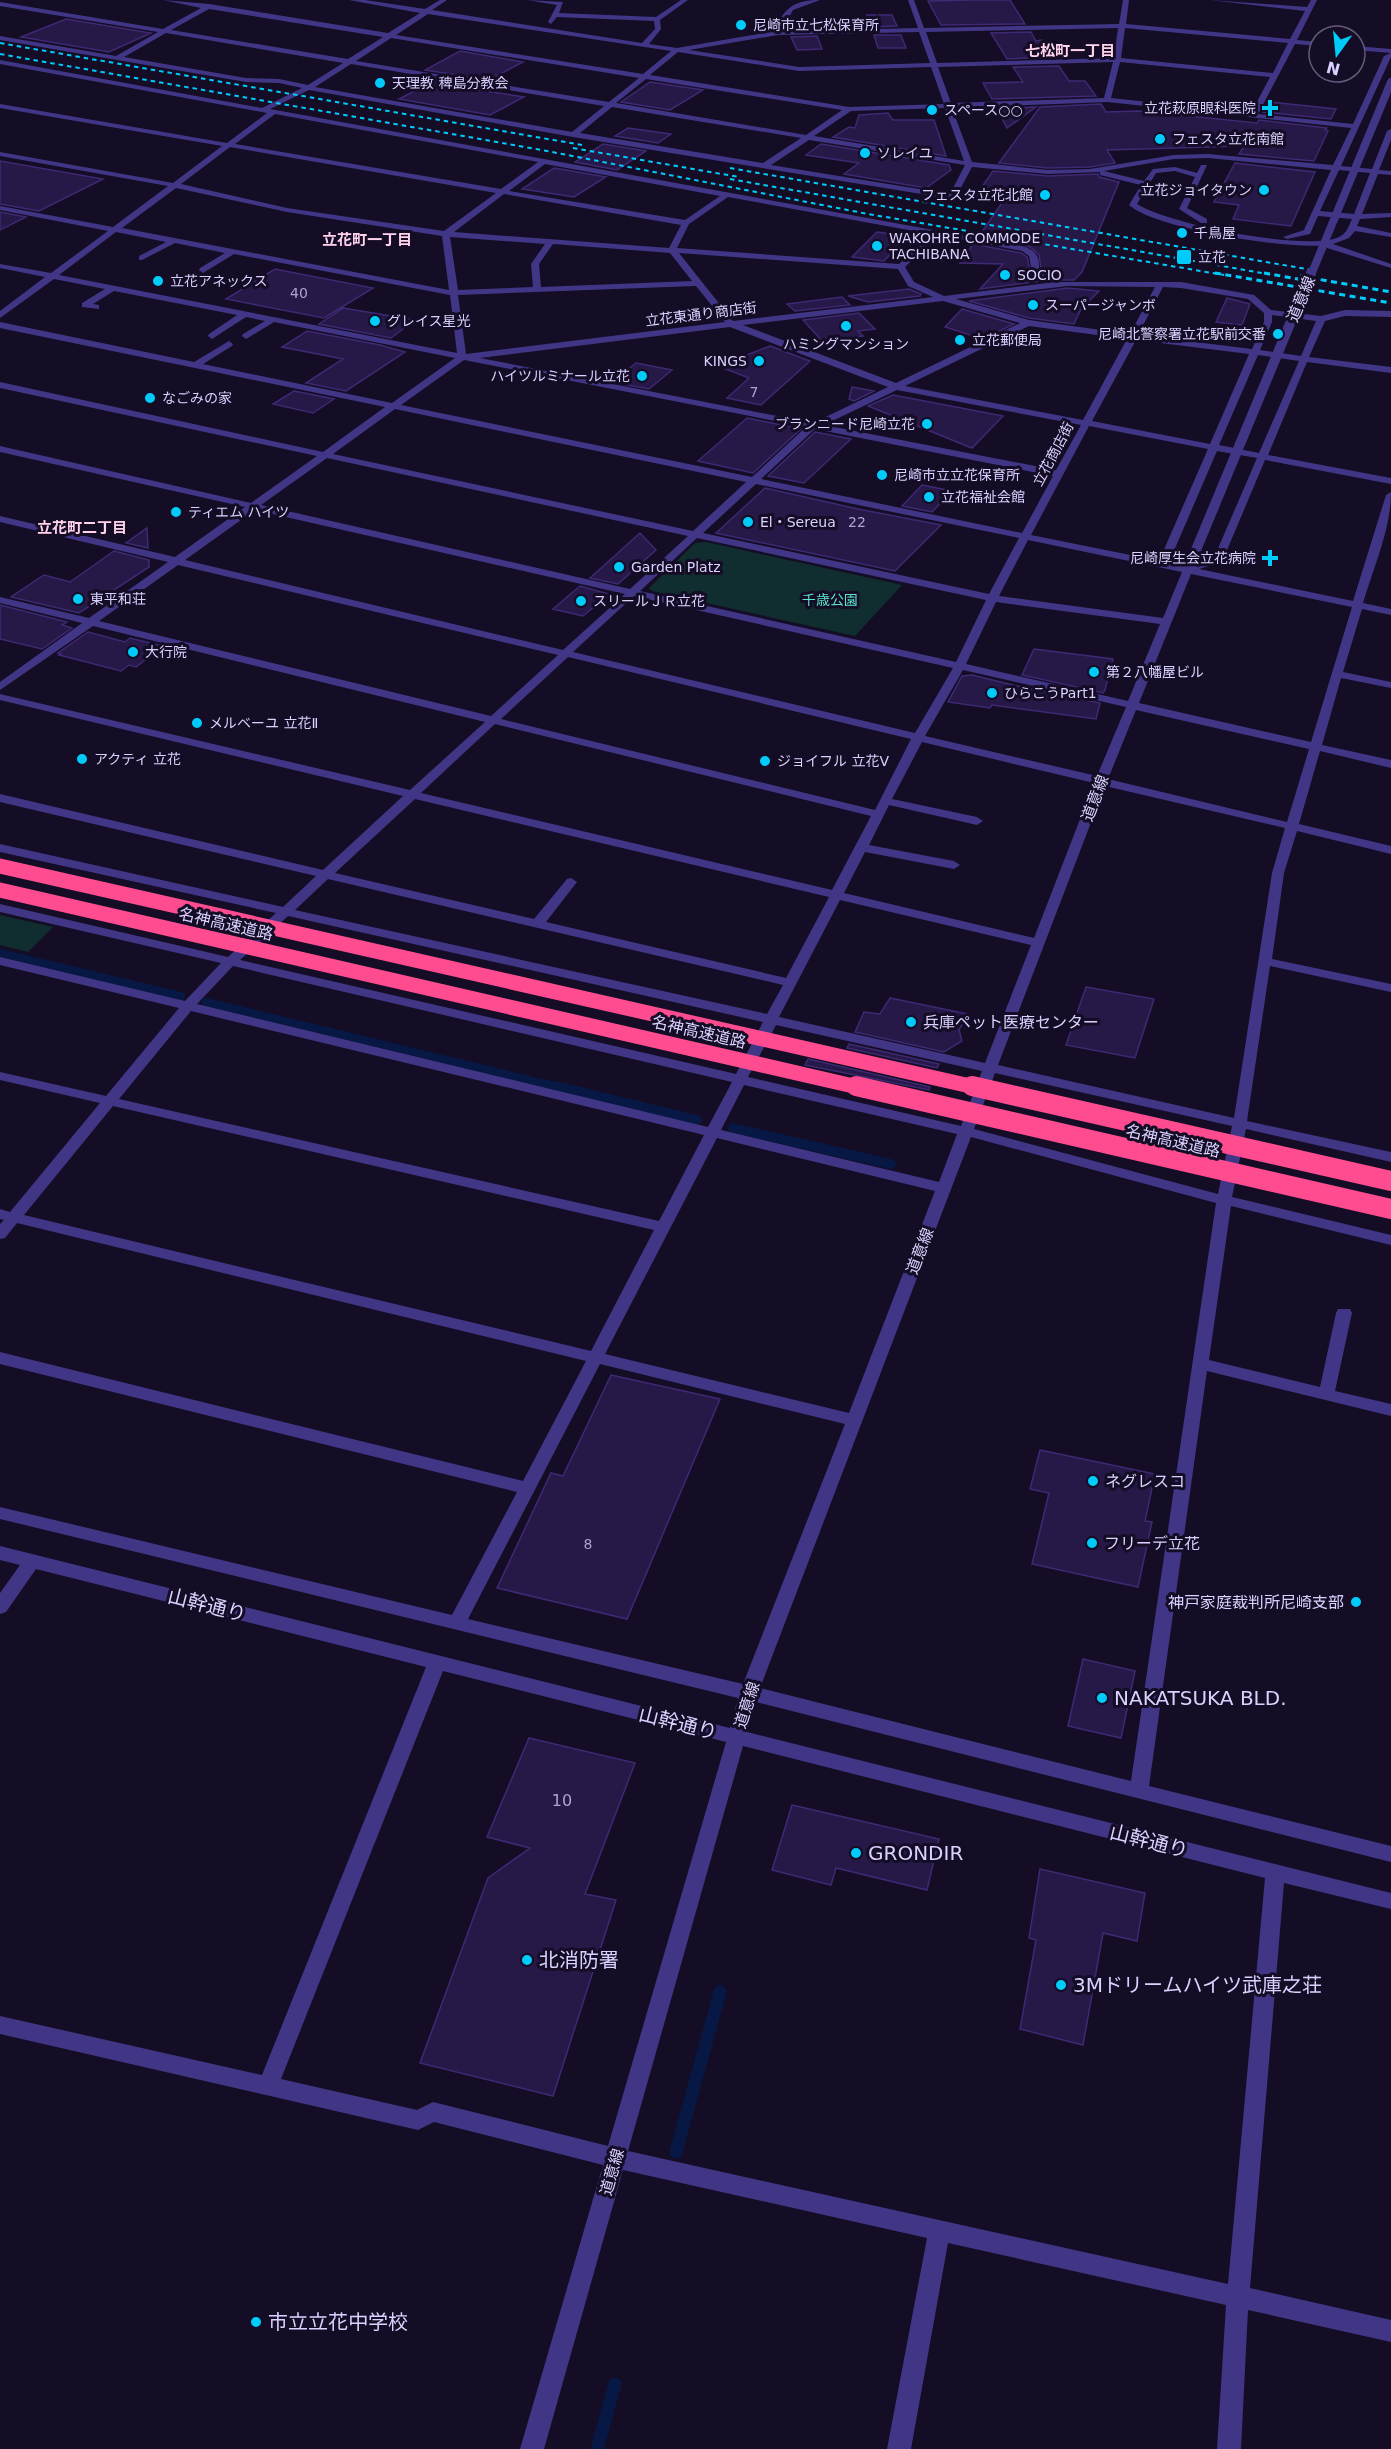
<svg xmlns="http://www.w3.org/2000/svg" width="1391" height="2449" font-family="'DejaVu Sans','Noto Sans JP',sans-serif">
<rect width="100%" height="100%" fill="#140d25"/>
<path fill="#102e2f" d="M706,542L902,585L855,636L652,591L649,588L695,543Z
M0,915L53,927L28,952L0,945Z"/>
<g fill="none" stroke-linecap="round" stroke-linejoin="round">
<path stroke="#071844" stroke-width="8" d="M0,953L181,996
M206,1002L563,1088"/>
<path stroke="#071844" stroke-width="10" d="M556,1086L697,1120
M733,1128L891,1164"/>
<path stroke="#071844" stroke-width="13" d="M676,2152L720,1992
M597,2449L615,2384"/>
</g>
<path fill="#261847" stroke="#3f2974" stroke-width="1.5" d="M973,0H1010L1025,24L941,25L928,1Z
M867,15H892L897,26L871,27Z
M66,19L151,33L109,52L21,37Z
M1031,32L1036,41L1042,40L1053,57L1007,59L991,33Z
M874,35H901L906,48H878Z
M817,36L822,49L797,50L791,37Z
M460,51L523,62L489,80L425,70Z
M1059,66L1069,81H1085L1096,96L992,99L983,83L1023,82L1013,67Z
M436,80L476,87L473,89L524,97L490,115L399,99Z
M650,82L703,90L670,110L621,102Z
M1269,102L1336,109L1331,119L1263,112Z
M1101,104L1106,112L1139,111L1257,123L1259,120L1327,128L1325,130L1328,131L1314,161L1239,154L1244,146L1107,150L1115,163L1090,167L1048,168L999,163L1040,107Z
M1036,107L1007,128L997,109Z
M888,113L893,120H934L946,156L833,137L849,127L855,128L859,115Z
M628,128L671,134L658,143L615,136Z
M603,144L646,151L617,170L575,162Z
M821,144L949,165L951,170L926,188L844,174L859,163L806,155Z
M0,161L103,179L39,211L0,204Z
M1235,163L1315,172L1291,226L1233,219L1239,205L1214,202Z
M554,168L606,177L574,197L522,189Z
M993,171L1048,176L1098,174L1099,177L1119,182L1082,272L1074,280H1058L1041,268L1039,255L1030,247L979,236L1002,203L974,198Z
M0,212L26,217L0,230Z
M877,232L908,236L884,261L852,257Z
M973,244L1021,253L1027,257L1031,274L1041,281L980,289L1003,264L960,263Z
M275,269L285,271L373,288L324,318L226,299Z
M1068,288L1099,291L1081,309L1074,324L1029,318L969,301Z
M909,289L921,294L920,296L868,302L848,296Z
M842,297L850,305L795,311L787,304Z
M1227,298L1250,304L1242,325L1216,322Z
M343,308L415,320L391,338L319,324Z
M962,309L1014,324L983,339L945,327Z
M859,313L875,329L858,331L863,336L823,342L803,320Z
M307,331L380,345L405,352L346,391L306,383L343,359L282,347Z
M770,346L810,361L761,405L727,398L749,378L718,366Z
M636,363L672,370L649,389L612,382Z
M852,387L874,391L854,401L849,399Z
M294,391L334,399L313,413L273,404Z
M893,395L1003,416L972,448L868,406Z
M747,418L801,429L753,473L698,461Z
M815,432L851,439L804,483L768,476Z
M922,485L952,491L932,512L902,506Z
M765,488L858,509L941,525L895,571L716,533Z
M147,528L148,548L126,543Z
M640,533L656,550L618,584L590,578Z
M114,551L149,560V567L79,613L11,597L44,575L70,582Z
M580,586L609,594L583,616L553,609Z
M0,605L67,622L62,625L72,628L42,649L0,639Z
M88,632L125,642L130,638L163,646L136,667L129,665L121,671L59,655L61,654L58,653Z
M1034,649L1113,659L1105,690L1103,693L1022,675Z
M972,675L1017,686L1100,703L1096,719L992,705L990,708L948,702L962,676Z
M1086,987L1154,999L1135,1058L1066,1045Z
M890,998L968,1014L959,1030L962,1041L944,1052L855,1032L864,1012L880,1014Z
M849,1044L939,1064L937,1068L847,1048Z
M808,1059L930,1087L929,1090L805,1065Z
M611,1375L720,1399L627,1619L497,1588L551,1473L563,1476Z
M1040,1450L1155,1474L1145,1521L1152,1522L1138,1587L1032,1564L1049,1493L1030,1489Z
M1083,1659L1135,1671L1121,1738L1068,1726Z
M529,1738L635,1763L585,1894L616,1900L553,2096L420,2063L488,1878L530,1848L487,1837Z
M792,1805L939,1839L927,1890L836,1868L831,1885L772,1870Z
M1040,1869L1145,1893L1137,1941L1103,1933L1083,2045L1020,2029L1036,1940L1029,1938Z"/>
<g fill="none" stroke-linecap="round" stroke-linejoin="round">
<path fill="#413686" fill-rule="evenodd" d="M163,0L209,4L388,33L420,13L349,0H365L425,9L440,0H447L432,10L642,43L655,29L654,21L557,17L551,24L548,22L557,5L527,0L563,2L559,13L656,17L681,0H688L660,20L661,29L649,44L677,48L775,31C783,7 796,0 820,0L793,10L782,31L918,28L908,0H914L924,28L1119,24L1123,0H1129L1126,24L1290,39L1305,11L1209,0L1307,7L1311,0H1317L1297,40L1319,42V46L1295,44L1258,114L1353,124L1384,56L1391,53L1355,50V46L1391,49V57L1341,166L1372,169L1387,131L1391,129V140L1379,170L1391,171V175L1378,174L1362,214L1391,213V217L1360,219L1357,226L1391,233V237L1355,231L1349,238L1333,244L1391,264V268L1327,248V245C1289,250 1156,229 1129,205L1141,185L1100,175V172L1048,174L972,167L956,197L952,199L573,137L309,90L270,109L1021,246C1034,249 1040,255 1039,269L1057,282H1181L1254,295L1271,310L1321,316L1345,310L1391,311V317L1345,316L1325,321L1309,357L1391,367V373L1307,362L1268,455L1391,478V484L1265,460L1222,562L1199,569L1353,601L1386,495L1391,492C1391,529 1374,566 1363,603L1391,609V615L1362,609L1343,672L1391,682V688L1341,678L1322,745L1391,760V768L1320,751L1299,824L1391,846V854L1297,831L1284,873L1272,959L1391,984V992L1270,966L1247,1121L1391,1152V1162L1246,1129L1232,1197L1391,1235V1245L1231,1206L1209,1360L1320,1387L1336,1313L1338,1309H1350L1352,1313L1335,1391L1391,1404V1416L1207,1371L1149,1786L1391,1846V1862L756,1702L747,1732L1391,1893V1909L1284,1883L1250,2288L1391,2320V2342L1248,2310L1241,2449H1217L1226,2305L948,2243L911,2449H887L927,2238L623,2170L544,2449H520L603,2165L434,2122L418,2130L0,2034V2016L262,2075L426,1667L36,1569L6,1612L0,1614V1593L20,1565L0,1560V1546L730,1728L738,1698L0,1519V1507L452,1615L517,1492L0,1364V1352L523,1481L586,1361L17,1223L5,1238L0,1239V1224L4,1220L0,1219V1209L10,1212L100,1103L0,1080V1072L106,1096L179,1008L0,965V957L185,1001L221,963L0,912V904L228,957L276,913L0,852V844L283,907L316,876L0,802V794L323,870L403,796L0,700V694L410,790L485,722L93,626L0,690V682L82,623L0,603V597L89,618L168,562L0,522V516L175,557L245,507L0,452V446L251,503L317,456L0,388V382L323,452L385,407L0,328V322L194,362L229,341L233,344L232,346L203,364L392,403L455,358L274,322L246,339L242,336L243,334L265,321L246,317L212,339L208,336L209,334L237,315L114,291L93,304L99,305V309L82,307V303L105,289L54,279L0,318V311L45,277L0,268V264L51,273L108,231L0,210V206L113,227L168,186L0,156V152L173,183L222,146L0,108V104L227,143L267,113L0,64V60L262,108L302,88L279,83L246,82L0,40V36L116,56L158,32L0,6V2L163,29L201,8ZM209,9L383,37L348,59L171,30ZM428,14L671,51L643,74L396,35ZM1118,28L1114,58L937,63L926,32ZM1125,28L1288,43L1273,73L1121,58ZM919,32L930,63L799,67L689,50L778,35ZM166,33L343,63L308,85L279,79L246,78L124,57ZM391,38L639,78L609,102L356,61ZM678,52L799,71L931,67L944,104L849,107L650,75ZM1113,62L1104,98L951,103L938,67ZM1120,62L1270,77L1251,113L1111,98ZM351,64L604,106L572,132L315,87ZM646,79L842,110L806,135L616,103ZM1107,102L1351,128L1333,165L1208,154L1174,155L1090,169L1048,170L972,162L952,108ZM612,107L801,138L763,163L580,133ZM945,108L964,161L814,136L851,111ZM275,114L538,162L501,189L235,144ZM809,140L965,165L950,194L771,165ZM230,147L496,193L444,231L287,208L181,184ZM1208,158L1331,170L1304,230L1283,237L1287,239L1310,234L1318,216L1352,219C1348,227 1347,233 1339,237C1306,252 1168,224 1137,204L1156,173L1175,171L1195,177L1179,209L1201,223H1207V219L1187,208L1207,165H1201L1197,173L1175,167L1153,169L1144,181L1104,171L1174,159ZM545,164L720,196L685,220L509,191ZM1339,170L1370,173L1354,214L1320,211ZM176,188L287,212L442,236L449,290L122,228ZM504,194L681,225L669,248L454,232ZM728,197L930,234L899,264L677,248L689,224ZM116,232L166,242L139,256V260H142L175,243L225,253L200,268L199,270L203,273L234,254L450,295L457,353L59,275ZM938,235L1022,251L1029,256L1032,272L1047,283L944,296L914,282L905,267ZM450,237L545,244L531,264L533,287L458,290ZM553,244L670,253L692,281L541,287L539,264ZM679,253L898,269L908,286L933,297L733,321ZM696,286L725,322L466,354L458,295ZM1068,286L1155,287L1130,334L1029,320L956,299ZM1163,287L1181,288L1248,299L1264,313V322L1252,349L1138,335ZM943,301L1020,323L896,383L743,325ZM1272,315L1316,321L1301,356L1260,350L1272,322ZM1029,326L1127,339L1083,420L905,386ZM730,327L888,387L813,423L480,358ZM1136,340L1249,354L1210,444L1092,421ZM1258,355L1299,361L1259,453L1219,445ZM464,360L806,427L752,477L401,405ZM897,390L1081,425L1056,470L824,425ZM395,409L746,482L693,531L333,454ZM1089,426L1208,449L1162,554L1175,564L1031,535ZM815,429L1053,476L1022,533L761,479ZM1217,451L1257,458L1213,560L1195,564L1201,550L1196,547L1191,550L1186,562L1173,553ZM327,458L688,536L630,589L261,505ZM756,484L1019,538L989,594L703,533ZM255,510L625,594L563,650L185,560ZM697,538L986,600L956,662L640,591ZM1028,540L1182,572L1163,618L999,596ZM178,565L558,655L491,716L99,621ZM1191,574L1352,607L1311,742L1139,703ZM634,596L953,668L915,733L573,652ZM996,602L1160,624L1128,701L966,664ZM568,657L911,739L875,810L501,719ZM963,670L1126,707L1097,776L925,736ZM1136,710L1309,749L1287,822L1108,779ZM495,724L871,816L832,890L421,793ZM922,742L1094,783L1034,938L844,893L865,852L954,869L960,865L954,861L869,845L889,805L977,825L983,821L977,817L892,799ZM1105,786L1285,828L1272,873L1234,1118L998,1065ZM415,799L829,897L786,978L546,922L577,882L571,878L567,879L534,919L335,873ZM328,879L783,985L767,1014L295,910ZM840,900L1031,945L985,1063L779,1017ZM288,916L763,1022L736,1074L240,960ZM233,966L732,1082L708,1127L197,1004ZM191,1011L704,1135L659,1221L119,1099ZM776,1025L982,1071L961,1126L748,1077ZM995,1073L1232,1126L1218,1194L974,1129ZM744,1085L957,1134L939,1182L721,1130ZM113,1106L654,1230L591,1351L24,1215ZM971,1137L1216,1203L1131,1781L760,1688ZM717,1138L935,1191L849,1413L605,1354ZM600,1364L845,1424L743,1684L468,1619ZM443,1671L726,1742L608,2146L433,2102L417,2110L281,2079ZM743,1746L1265,1878L1228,2284L628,2151Z"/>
<path stroke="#00ccfc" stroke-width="2" stroke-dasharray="4.5 4" stroke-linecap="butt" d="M0,43L582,145
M0,54L542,150L868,214L1224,275
M573,148L739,177
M730,168L1312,270
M730,179L1273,275"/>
<path stroke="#00ccfc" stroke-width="3" stroke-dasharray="6 4.5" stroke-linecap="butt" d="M1215,273L1391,303
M1264,273L1309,281
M1300,276L1391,292"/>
<path stroke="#413686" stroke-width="8" d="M1311,275L1391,82"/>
<path stroke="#413686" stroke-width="10" d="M1196,550L1311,273"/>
<path stroke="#ff4c91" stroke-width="15" d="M0,866L979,1088
M0,890L862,1088"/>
<path stroke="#ff4c91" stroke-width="20" d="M856,1086L1391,1209
M972,1086L1391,1181"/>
</g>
<g fill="#00ccfc" stroke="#140d25" stroke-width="2">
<circle cx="741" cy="25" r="6"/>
<circle cx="380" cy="83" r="6"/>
<path d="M1267 99h6v6h6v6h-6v6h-6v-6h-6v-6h6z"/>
<circle cx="932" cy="110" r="6"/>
<circle cx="1160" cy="139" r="6"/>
<circle cx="865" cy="153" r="6"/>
<circle cx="1264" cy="190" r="6"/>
<circle cx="1045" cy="195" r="6"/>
<circle cx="1182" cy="233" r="6"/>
<circle cx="877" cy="246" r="6"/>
<rect x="1176" y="249" width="16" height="16" rx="3"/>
<circle cx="1005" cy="275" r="6"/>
<circle cx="158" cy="281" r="6"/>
<circle cx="1033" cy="305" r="6"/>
<circle cx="375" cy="321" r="6"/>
<circle cx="846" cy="326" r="6"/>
<circle cx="1278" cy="334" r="6"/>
<circle cx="960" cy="340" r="6"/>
<circle cx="759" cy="361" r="6"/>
<circle cx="642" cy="376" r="6"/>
<circle cx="150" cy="398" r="6"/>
<circle cx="927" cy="424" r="6"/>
<circle cx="882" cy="475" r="6"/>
<circle cx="929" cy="497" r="6"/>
<circle cx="176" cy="512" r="6"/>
<circle cx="748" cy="522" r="6"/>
<path d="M1267 549h6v6h6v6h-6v6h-6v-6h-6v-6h6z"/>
<circle cx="619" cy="567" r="6"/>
<circle cx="78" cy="599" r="6"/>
<circle cx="581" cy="601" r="6"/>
<circle cx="133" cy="652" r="6"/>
<circle cx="1094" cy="672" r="6"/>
<circle cx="992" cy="693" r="6"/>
<circle cx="197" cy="723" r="6"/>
<circle cx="82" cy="759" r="6"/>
<circle cx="765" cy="761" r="6"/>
<circle cx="911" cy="1022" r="6"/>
<circle cx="1093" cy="1481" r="6"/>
<circle cx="1092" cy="1543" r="6"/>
<circle cx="1356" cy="1602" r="6"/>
<circle cx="1102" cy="1698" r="6"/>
<circle cx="856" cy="1853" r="6"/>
<circle cx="527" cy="1960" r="6"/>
<circle cx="1061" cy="1985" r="6"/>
<circle cx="256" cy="2322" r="6"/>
</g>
<g text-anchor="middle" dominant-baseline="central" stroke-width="6" stroke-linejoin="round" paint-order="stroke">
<g font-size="14" fill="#dbd1ff" stroke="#140d25" text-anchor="start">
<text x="753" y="25">尼崎市立七松保育所</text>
<text x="392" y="83">天理教 稗島分教会</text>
<text x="1256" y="108" text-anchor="end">立花萩原眼科医院</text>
<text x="944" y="110">スペース○○</text>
<text x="1172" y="139">フェスタ立花南館</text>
<text x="877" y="153">ソレイユ</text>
<text x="1252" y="190" text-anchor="end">立花ジョイタウン</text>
<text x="1033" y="195" text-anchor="end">フェスタ立花北館</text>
<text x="1194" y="233">千鳥屋</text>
<text x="889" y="238">WAKOHRE COMMODE<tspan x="889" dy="16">TACHIBANA</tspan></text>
<text x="1198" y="257">立花</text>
<text x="1017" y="275">SOCIO</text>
<text x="170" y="281">立花アネックス</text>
<text x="1045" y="305">スーパージャンボ</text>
<text x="387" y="321">グレイス星光</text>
<text x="1266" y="334" text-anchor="end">尼崎北警察署立花駅前交番</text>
<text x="972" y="340">立花郵便局</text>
<text x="846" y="344" text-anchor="middle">ハミングマンション</text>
<text x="747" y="361" text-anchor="end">KINGS</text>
<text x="630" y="376" text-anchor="end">ハイツルミナール立花</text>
<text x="162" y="398">なごみの家</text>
<text x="915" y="424" text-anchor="end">ブランニード尼崎立花</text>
<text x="894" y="475">尼崎市立立花保育所</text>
<text x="941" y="497">立花福祉会館</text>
<text x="188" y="512">ティエム ハイツ</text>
<text x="760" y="522">El・Sereua</text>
<text x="1256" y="558" text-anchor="end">尼崎厚生会立花病院</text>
<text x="631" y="567">Garden Platz</text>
<text x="90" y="599">東平和荘</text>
<text x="593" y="601">スリールＪＲ立花</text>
<text x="145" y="652">大行院</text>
<text x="1106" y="672">第２八幡屋ビル</text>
<text x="1004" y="693">ひらこうPart1</text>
<text x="209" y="723">メルベーユ 立花Ⅱ</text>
<text x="94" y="759">アクティ 立花</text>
<text x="777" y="761">ジョイフル 立花Ⅴ</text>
</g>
<g font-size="14" fill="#aea3d1">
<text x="299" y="293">40</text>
<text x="754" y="392">7</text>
<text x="857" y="522">22</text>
<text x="588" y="1544">8</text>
</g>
<g font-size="14" fill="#dbd1ff" stroke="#140d25">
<text transform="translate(701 314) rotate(-7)">立花東通り商店街</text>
<text transform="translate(1053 454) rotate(-62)">立花商店街</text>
</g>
<g font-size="14" fill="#57e5cf" stroke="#140d25">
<text x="830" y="600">千歳公園</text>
</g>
<g font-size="15" font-weight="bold" fill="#ffd3eb" stroke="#140d25">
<text x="1070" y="51">七松町一丁目</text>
<text x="367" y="240">立花町一丁目</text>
<text x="82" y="528">立花町二丁目</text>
</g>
<g font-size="16" fill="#dbd1ff" stroke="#140d25">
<text transform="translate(1301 299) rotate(-67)">道意線</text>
<text transform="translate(1095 798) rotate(-69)">道意線</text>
<text transform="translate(226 924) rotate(13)">名神高速道路</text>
<text transform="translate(699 1032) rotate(13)">名神高速道路</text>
<text transform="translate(1173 1141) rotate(13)">名神高速道路</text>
<text transform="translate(920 1251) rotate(-69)">道意線</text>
<text transform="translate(747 1705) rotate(-72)">道意線</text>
<text transform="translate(612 2172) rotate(-74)">道意線</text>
</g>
<g font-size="16" fill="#dbd1ff" stroke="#140d25" text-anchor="start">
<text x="923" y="1022">兵庫ペット医療センター</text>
<text x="1105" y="1481">ネグレスコ</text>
<text x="1104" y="1543">フリーデ立花</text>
<text x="1344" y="1602" text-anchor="end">神戸家庭裁判所尼崎支部</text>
</g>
<g font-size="16" fill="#aea3d1">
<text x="562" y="1800">10</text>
</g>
<g font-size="20" fill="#dbd1ff" stroke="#140d25">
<text transform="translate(207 1605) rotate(14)">山幹通り</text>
<text transform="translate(678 1723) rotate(14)">山幹通り</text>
<text transform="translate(1149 1841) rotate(14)">山幹通り</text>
</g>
<g font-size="20" fill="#dbd1ff" stroke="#140d25" text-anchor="start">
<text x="1114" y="1698">NAKATSUKA BLD.</text>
<text x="868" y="1853">GRONDIR</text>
<text x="539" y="1960">北消防署</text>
<text x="1073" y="1985">3Mドリームハイツ武庫之荘</text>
<text x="268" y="2322">市立立花中学校</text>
</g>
</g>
<g transform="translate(1337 54) rotate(195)"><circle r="28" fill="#140d25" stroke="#645b7c" stroke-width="1.5"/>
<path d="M0-4.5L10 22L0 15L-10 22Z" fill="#00ccfc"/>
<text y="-9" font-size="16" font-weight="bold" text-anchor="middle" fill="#dbd1ff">N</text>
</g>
</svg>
